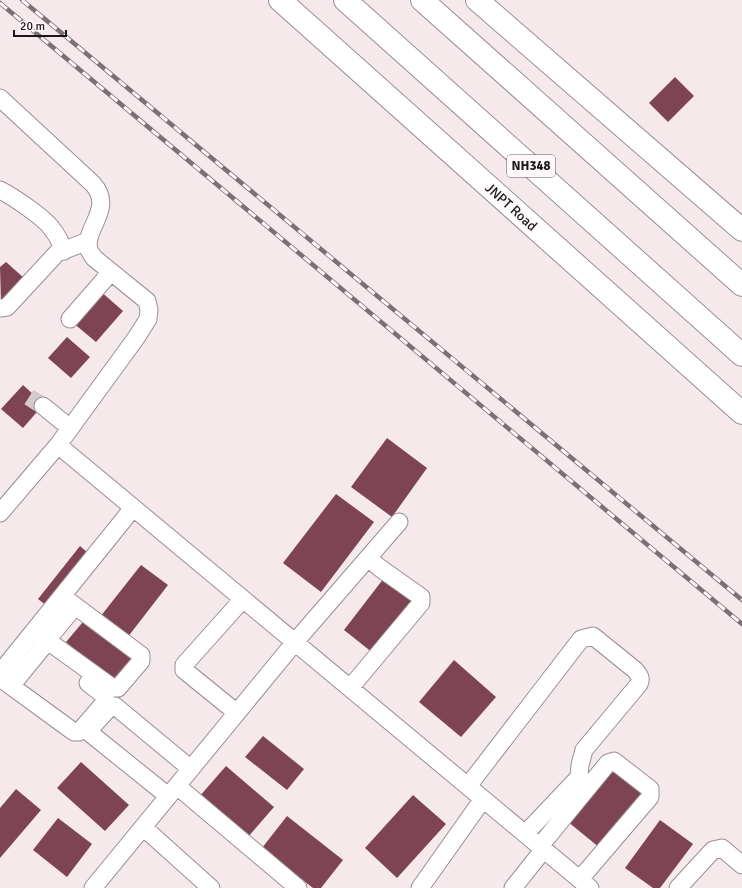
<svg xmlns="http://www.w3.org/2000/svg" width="742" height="888" font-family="Signika,sans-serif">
<rect width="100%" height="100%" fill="#f5e9ec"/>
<path fill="#7e4454" d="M675,77L694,96L668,122L649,103Z
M6,262L24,278L1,302L0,267Z
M99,290L123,311L96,342L72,322Z
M67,337L90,357L71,378L48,358Z
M23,385L44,404L23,428L1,409Z
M387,438L427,468L392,517L351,487Z
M336,494L374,522L321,592L283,563Z
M80,546L88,553L47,606L38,599Z
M141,565L168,585L127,638L100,617Z
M384,578L414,600L373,653L344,630Z
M88,616L136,657L114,683L66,642Z
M454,660L496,697L461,737L419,702Z
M263,736L304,769L287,790L245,757Z
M81,762L129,805L105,831L57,788Z
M226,766L274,807L247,838L199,797Z
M612,767L645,794L600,848L567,821Z
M16,789L41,810L0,858V808Z
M413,795L446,824L397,878L365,848Z
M287,816L343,860L321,888H313L262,848Z
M58,818L92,844L67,877L33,850Z
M660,820L693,844L660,888H653L625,868Z"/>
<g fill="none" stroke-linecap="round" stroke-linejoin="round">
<path stroke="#d4cacc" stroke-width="17" stroke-dasharray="17 8" stroke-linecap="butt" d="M29,397L43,406"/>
<g stroke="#998e90" stroke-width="19">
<path id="minor" d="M0,98L93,184C115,209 83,228 89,250C90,252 92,255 94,258L147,301L149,310L148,319L136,338L58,445L0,513
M0,190C12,196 45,218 52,229C57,235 61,243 64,251
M0,308L7,307L57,253L88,241
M70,319L111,272
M43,406L70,428
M58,445L590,888
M34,631L113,688H118L141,661V655L62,596
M47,640L75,606
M0,673L133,508
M0,678L74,732H79L105,702V696L88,683
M11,686L42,648
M350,688L421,603V597L380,568L368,558
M237,713L184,670V665L243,599
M177,786L298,888
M468,786L581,639L593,636L635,670C639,675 642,678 639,684L584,750L580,765L579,777L525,834
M168,796L91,734L90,729L110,707L115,706L191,769
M143,827L211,888
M540,846L608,763L614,761L650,789V797L580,879
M93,888L295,642L399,522
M420,888L483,799
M513,888L544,849
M678,888L713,850L722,848L742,865"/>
</g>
<g stroke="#998e90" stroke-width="24">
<path id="tertiary" d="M280,0L742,413
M477,0L742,230"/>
</g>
<g stroke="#998e90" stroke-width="24">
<path id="trunk" d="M345,0L742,355
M422,0L742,285"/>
</g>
<use href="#minor" stroke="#fff" stroke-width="17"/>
<use href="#tertiary" stroke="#fff" stroke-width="22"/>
<use href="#trunk" stroke="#fff" stroke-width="22"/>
<g stroke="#797173" stroke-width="4.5">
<path id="rail" d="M22,0L742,600
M0,3L742,624"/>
</g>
<use href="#rail" stroke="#fff8f9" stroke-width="3" stroke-dasharray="9" stroke-linecap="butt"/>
</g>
<g text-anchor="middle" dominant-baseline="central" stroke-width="4" stroke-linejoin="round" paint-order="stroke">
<rect fill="#fff8f9" stroke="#5f5a5c" stroke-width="1" x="507" y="155" width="48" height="22" rx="3"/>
<g font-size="13" font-weight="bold" fill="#1b1718">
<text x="531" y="166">NH348</text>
</g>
<g font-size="14" fill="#1b1718" stroke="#fff8f9">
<text transform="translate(511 207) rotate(42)">JNPT Road</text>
</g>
</g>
<path d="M14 30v6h52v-6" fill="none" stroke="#1b1718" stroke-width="2"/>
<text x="20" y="30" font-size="12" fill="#1b1718" stroke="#fff8f9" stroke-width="3" paint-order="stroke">20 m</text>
</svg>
